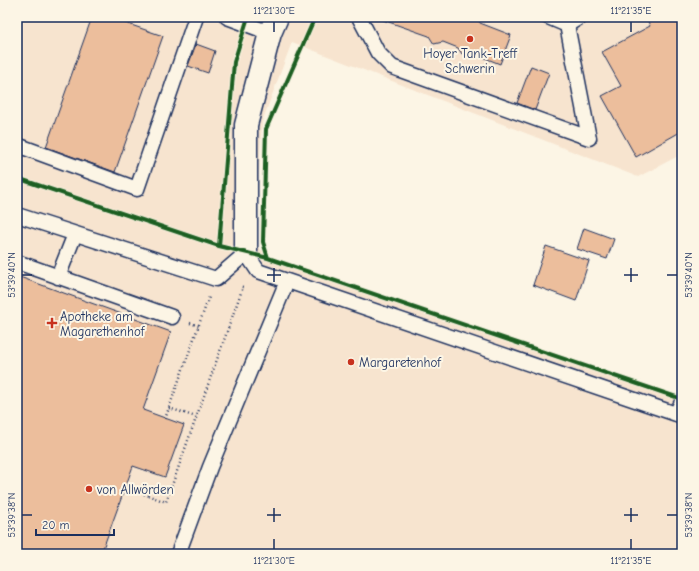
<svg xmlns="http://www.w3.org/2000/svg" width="699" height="571" font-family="'Comic Neue',sans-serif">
<rect width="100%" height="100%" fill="#fcf5e5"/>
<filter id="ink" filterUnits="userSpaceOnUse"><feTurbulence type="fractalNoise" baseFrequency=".025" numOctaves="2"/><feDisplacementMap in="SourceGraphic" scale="8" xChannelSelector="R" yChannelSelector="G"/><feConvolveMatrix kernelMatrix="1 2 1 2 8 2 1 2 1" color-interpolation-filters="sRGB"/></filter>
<g filter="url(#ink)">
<path fill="#f7e4cf" d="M17,17H682V154L638,177L292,42L262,122L255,242L268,258L682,399V554H17Z"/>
<path fill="#ecbe9c" stroke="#1b2f5e" d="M92,17H108L163,36L115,172L46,147Z
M383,17L477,18L480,23L511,35L500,64L470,52L462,54L458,48L443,42L434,44L429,36L383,20Z
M646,17H682V131L636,157L602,96L621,86L602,52L650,26Z
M196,44L215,51L208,73L188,66Z
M531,66L549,73L535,110L517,103Z
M584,228L614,239L607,259L577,249Z
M546,246L589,261L576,301L533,285Z
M17,276L171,332L143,410L184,425L165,477L133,466L101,554H17Z"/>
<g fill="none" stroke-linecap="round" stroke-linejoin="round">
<g stroke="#1b2f5e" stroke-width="17">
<path id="lane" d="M227,17L270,33
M359,17L378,53L392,67L589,138L567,25
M548,17L567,25L580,17
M17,145L137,189L196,17
M17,215L216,279L246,253L258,271L682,416
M17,262L172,317
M58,277L75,234
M676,414L682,402
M178,554L210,467L287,281"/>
</g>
<g stroke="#1b2f5e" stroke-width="25">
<path id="street" d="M246,253V125L270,33L277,17"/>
</g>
<path stroke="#1b2f5e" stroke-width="2.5" stroke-dasharray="1 3" stroke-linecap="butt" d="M190,323L199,326
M169,408L196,417
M165,419L209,297
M144,494L166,502L243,287L239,286"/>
<use href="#lane" stroke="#fcf5e5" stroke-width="14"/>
<use href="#street" stroke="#fcf5e5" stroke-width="22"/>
<g stroke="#fcf5e5" stroke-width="6">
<path id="cycleway" d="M315,17L266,129L263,242L268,258L682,399
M17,178L219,246L268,258
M219,246L234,62L248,17"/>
</g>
<use href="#cycleway" stroke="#1b5e20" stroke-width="4"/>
</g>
</g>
<path fill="none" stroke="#1b2f5e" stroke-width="1.5" d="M274,22V32M631,22V32M274,268V282M631,268V282M22,275H32M267,275H281M624,275H638M667,275H677M274,508V522M631,508V522M22,515H32M267,515H281M624,515H638M667,515H677M274,539V549M631,539V549"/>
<g fill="#c8321e" stroke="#fcf5e5" stroke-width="1.5">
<circle cx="470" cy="39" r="4"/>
<path d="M50 317h4v4h4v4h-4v4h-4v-4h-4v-4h4z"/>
<circle cx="351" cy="362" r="4"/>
<circle cx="89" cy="489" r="4"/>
</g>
<g text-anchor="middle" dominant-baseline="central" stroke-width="4" stroke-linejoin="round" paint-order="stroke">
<g font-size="13" fill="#1b2f5e" stroke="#fcf5e5" text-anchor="start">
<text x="470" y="53" text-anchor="middle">Hoyer Tank-Treff<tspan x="470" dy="15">Schwerin</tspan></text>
<text x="60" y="316">Apotheke am<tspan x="60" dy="15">Magarethenhof</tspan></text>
<text x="359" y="362">Margaretenhof</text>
<text x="97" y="489">von Allwörden</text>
</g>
</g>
<rect width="699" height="571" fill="none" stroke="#fcf5e5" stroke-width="44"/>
<path d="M36 529v6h78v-6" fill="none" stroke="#1b2f5e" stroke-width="2"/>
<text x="42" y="529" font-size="12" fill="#1b2f5e" stroke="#fcf5e5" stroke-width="3" paint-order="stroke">20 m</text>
<rect x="22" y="22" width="655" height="527" fill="none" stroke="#1b2f5e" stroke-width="1.5"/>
<g font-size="10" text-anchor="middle" fill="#1b2f5e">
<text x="274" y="14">11°21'30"E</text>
<text x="631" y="14">11°21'35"E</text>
<text transform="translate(11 275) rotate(-90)" y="4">53°39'40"N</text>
<text transform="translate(688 275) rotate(-90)" y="4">53°39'40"N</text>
<text transform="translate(11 515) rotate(-90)" y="4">53°39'38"N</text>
<text transform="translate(688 515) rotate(-90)" y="4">53°39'38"N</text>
<text x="274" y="564">11°21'30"E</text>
<text x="631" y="564">11°21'35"E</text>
</g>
</svg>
